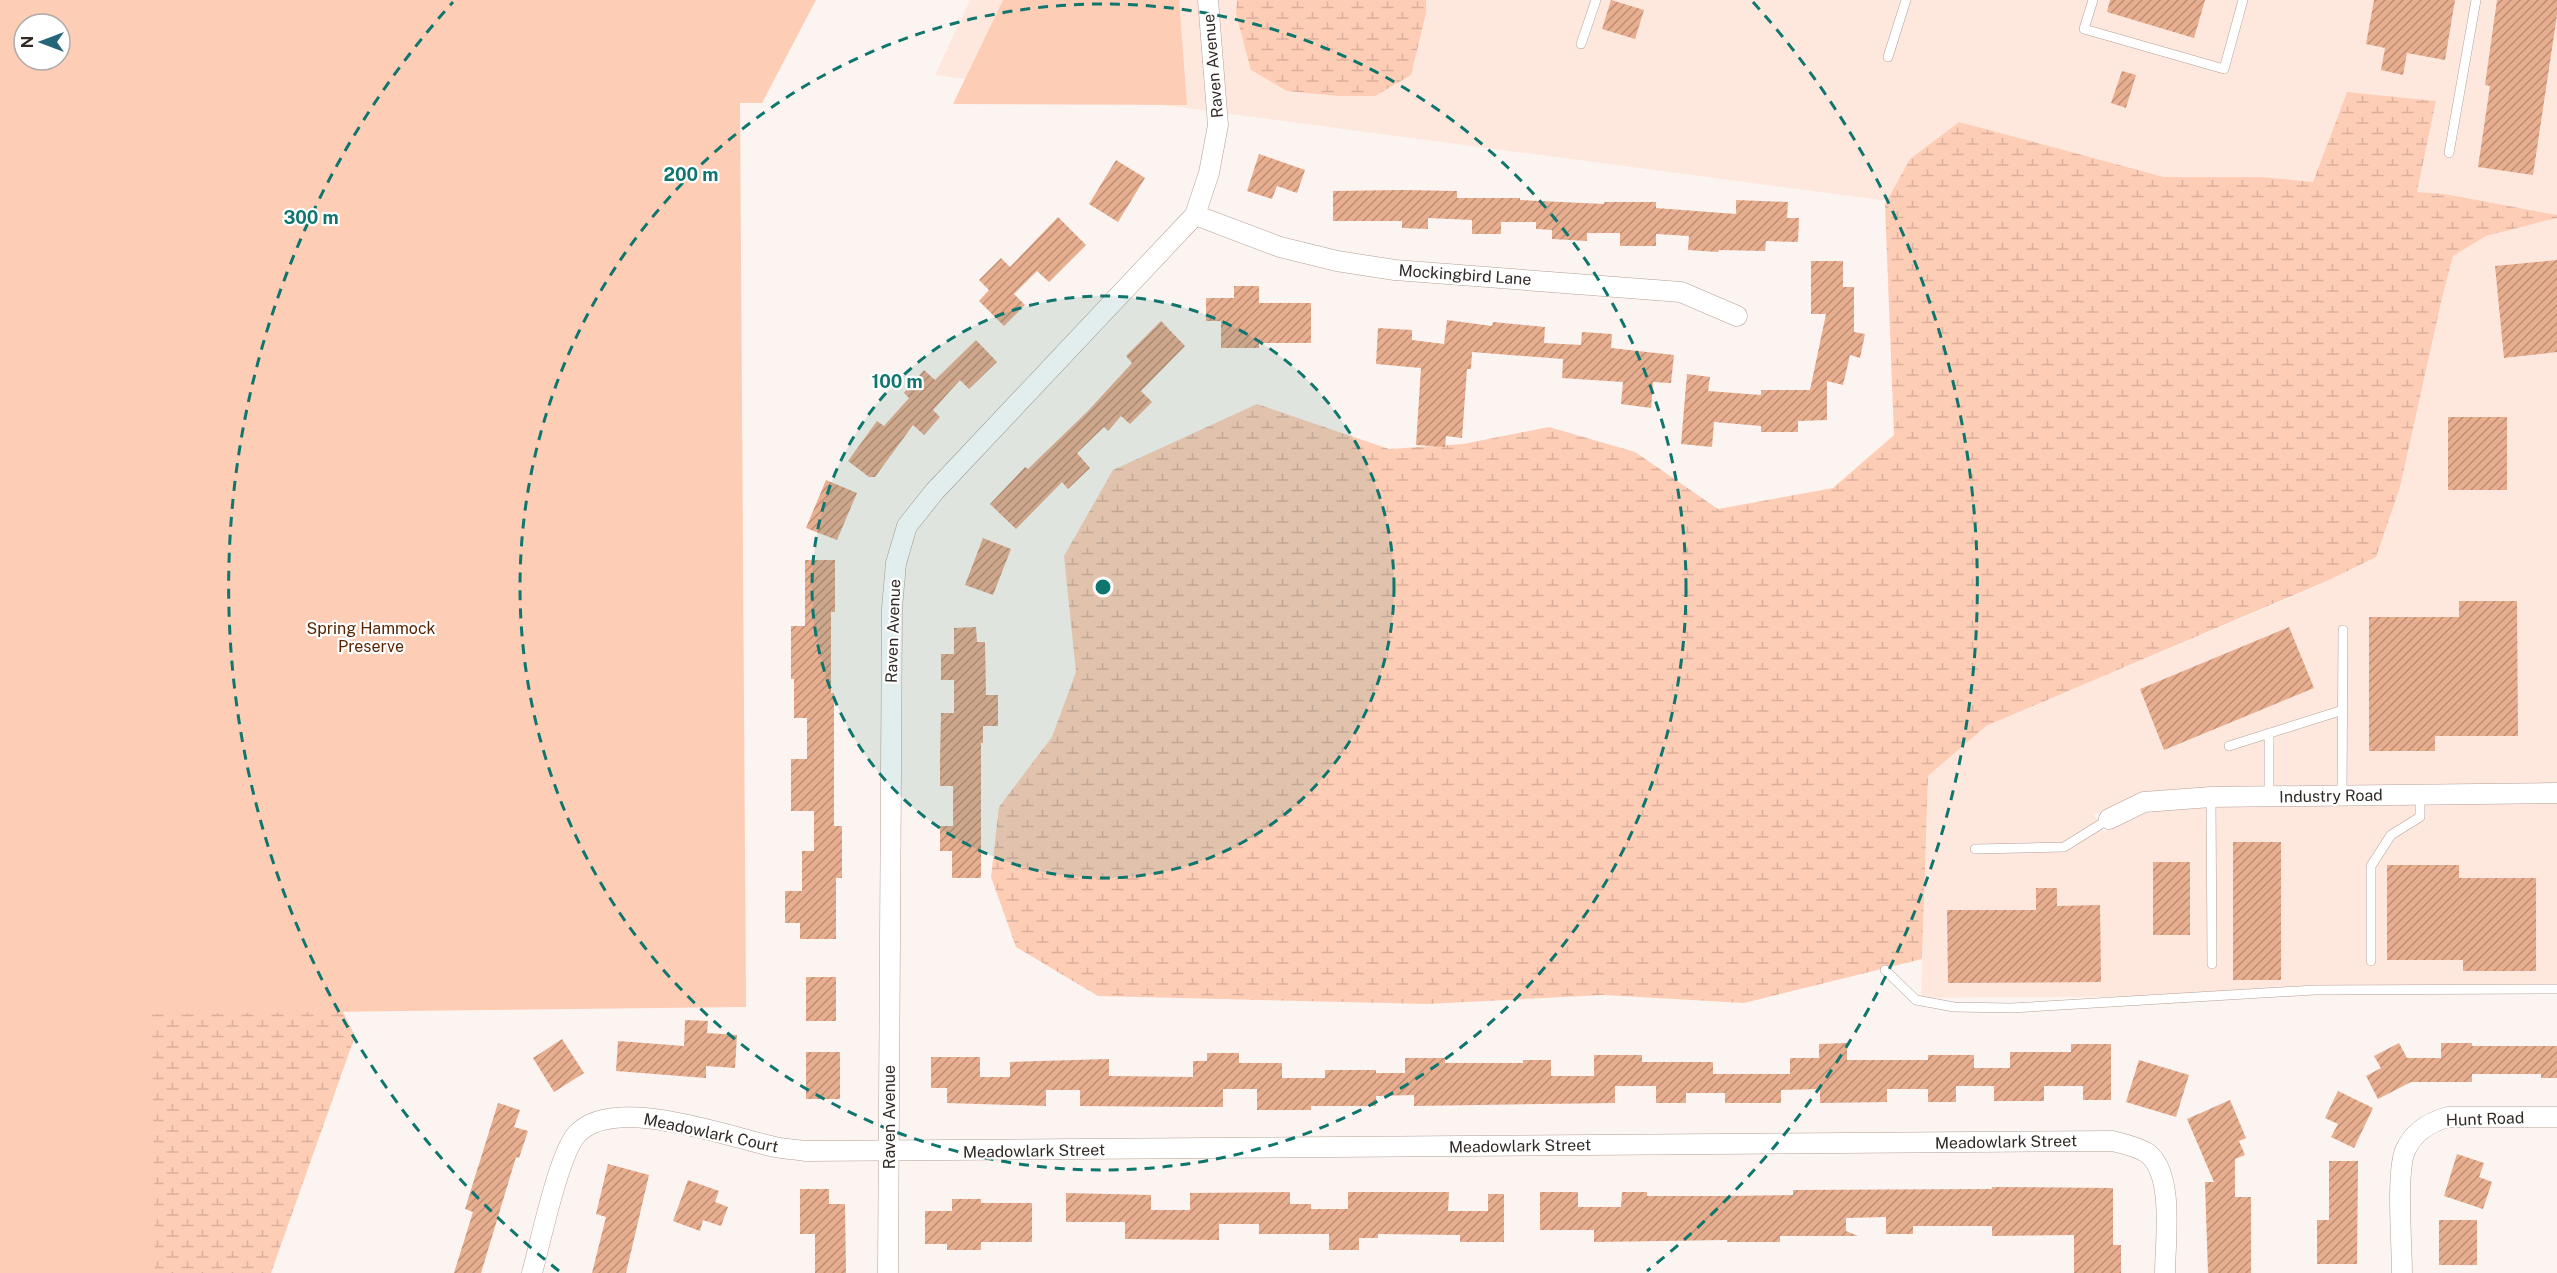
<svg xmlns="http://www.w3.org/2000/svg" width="2557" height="1273" font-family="'Public Sans',sans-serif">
<defs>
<pattern id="wetland-marsh" width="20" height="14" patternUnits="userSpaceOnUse" patternTransform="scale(1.5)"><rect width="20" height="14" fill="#fecdb5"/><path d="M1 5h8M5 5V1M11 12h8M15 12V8" fill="none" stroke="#dab09c"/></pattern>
<pattern id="building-hatch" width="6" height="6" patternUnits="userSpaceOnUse" patternTransform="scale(1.5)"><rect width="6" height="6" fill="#e8ae90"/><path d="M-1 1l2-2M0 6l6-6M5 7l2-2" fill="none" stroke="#bd8e75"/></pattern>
</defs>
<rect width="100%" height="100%" fill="#fcf4f0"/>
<path fill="#fee8dd" d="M970,0H1237L1236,14L1339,96L1410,75L1426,13V0H2557V215L2445,194L2417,192L2436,101L2347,92L2313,182L2262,177H2164L1959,122L1910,159L1888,201L935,75Z
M2557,218V783L2210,787L2144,792L2094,815L2104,832L2148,812L2212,807L2557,803V993L1921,998L1928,776L1986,726L2327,582L2441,302L2453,256L2486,236Z"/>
<path fill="url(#wetland-marsh)" d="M1237,0H1426V13L1411,75L1375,96H1339L1287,91L1251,70L1236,14Z
M2347,92L2436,101L2417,192L2445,194L2557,215V218L2486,236L2453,256L2441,302L2400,487L2376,557L2327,581L1986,726L1928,776L1922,959L1744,1003L1604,995L1427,1004L1098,996L1016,947L991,877L999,807L1052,737L1076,672L1064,556L1113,470L1257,404L1389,449L1463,444L1549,427L1635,452L1718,509L1833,488L1894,435L1885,204L1910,159L1959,122L2164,177H2262L2313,182Z
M0,505L309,944L355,1036L271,1273H0Z"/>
<path fill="#fecdb5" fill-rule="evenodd" d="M0,0H816L762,103H740L746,1007L152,1014L155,1273H0ZM24,24H60V60H24Z
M1003,0H1179L1187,105L953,104Z"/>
<path fill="url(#building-hatch)" d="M1611,0L1644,10L1635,39L1602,29Z
M2110,0H2205L2194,38L2107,12Z
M2374,0H2455L2445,60L2407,53L2403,75L2381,70L2385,48L2366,44Z
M2497,0H2557V15L2533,175L2478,167L2490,86L2485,85Z
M2122,71L2136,75L2126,108L2111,103Z
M1259,154L1305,170L1297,193L1277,186L1272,199L1247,191Z
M1116,160L1145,178L1118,222L1089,204Z
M1403,190L1457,191V198H1520V200L1604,204V202H1656V208L1736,214V200L1788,202L1787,218H1799L1798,242L1766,241L1765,251L1719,250L1718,252L1688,250L1689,236L1656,234V246H1620V233H1587V241L1552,239V230L1536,229V222H1501V234H1472V220L1428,218V229L1402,228V221H1333V191Z
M1058,217L1086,245L1049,282L1037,271L1014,294L1025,305L1004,326L979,301L989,290L979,280L1001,258L1010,267Z
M2557,260V352L2504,358L2495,266Z
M1811,261H1843V287H1854V332L1865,334L1860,358L1850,355L1843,385L1827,381V420L1798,421V432H1761V426L1714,422L1712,447L1681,444L1687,374L1710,377L1708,391L1761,395V390H1810L1826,314H1811Z
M1234,286H1259V303H1311V343H1259V348H1221V321H1206V298H1234Z
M1447,320L1492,326L1493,322L1545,327L1544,343L1581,345L1582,332L1612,334L1611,348L1674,355L1671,383L1653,382L1651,408L1621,404L1623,382L1562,378L1563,359L1472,352L1471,369H1467L1462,438L1446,436L1445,447L1416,445L1421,368L1376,364L1378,328L1412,330V340L1444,344Z
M1161,321L1185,346L1141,391L1152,402L1130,424L1121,416L1108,431L1104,427L1077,453L1090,468L1068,489L1062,482L1016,529L990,504L1025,467L1028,469L1088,411L1132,363L1126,356Z
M976,340L997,362L969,389L960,380L933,410L940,417L924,435L913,425L875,477H869L848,461L877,421L884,426L909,398L904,393L924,370L935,380Z
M2448,417H2507V490H2448Z
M826,480L857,493L837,540L806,528Z
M983,538L1011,549L993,595L965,585Z
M805,560H835V612H831V693H834V826H842V878H836V939H800V923H785V891H802V851H814V811H791V759H807V718H794V679H791V626H805Z
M2459,601H2517L2518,736H2435V751H2369V617H2459Z
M976,627L977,642H985L986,695H998V726H983V743H981V878H952V851H940V826H953V786H940V759L941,713H954V680H941V654H954V628Z
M2289,627L2314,688L2164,750L2140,689Z
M2233,842H2281V980H2233Z
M2153,862H2190V935H2153Z
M2387,865H2459V878H2536V971H2463V960H2387Z
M2036,888H2057V906L2100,905L2101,982L1948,983L1947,910H2036Z
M806,977H836V1021H806Z
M685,1020L708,1021L707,1033L737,1035L735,1068L706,1066V1078L616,1071L618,1041L684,1046Z
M562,1039L584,1073L554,1092L533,1058Z
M1847,1043V1060H1928V1055H1974V1068H2010V1052H2071V1044H2111V1100H2083V1086H2044V1101H1994V1086H1956V1102H1928V1089H1887V1102L1820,1103V1089L1781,1090V1103H1725V1093H1686V1103H1656V1086H1615V1103L1414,1106V1095L1376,1096V1106H1311V1110H1257V1089H1223V1107H1193L1080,1106V1090H1046V1106L947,1103V1088H931V1057H980V1077H1010V1062L1109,1059V1076L1193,1077V1061H1207V1053H1239V1063H1282V1078H1325V1070H1376V1073H1405V1058H1445V1063H1523V1060H1551V1076H1594V1055H1642V1062H1713V1074H1790V1058H1819V1044Z
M2399,1043L2407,1058H2441V1043H2472V1046H2557V1078H2541V1074H2472V1082H2411L2378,1099L2366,1076L2381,1068L2374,1056Z
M806,1052H840V1099H806Z
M2139,1060L2189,1075L2176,1117L2126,1102Z
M2338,1091L2373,1108L2354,1148L2331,1137L2338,1124L2325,1118Z
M2230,1100L2246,1138L2239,1141L2245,1155L2235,1159V1197H2251V1273H2208L2205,1182H2214L2187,1119Z
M498,1103L520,1110L514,1127L528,1131L519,1158L516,1157L481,1273H454L473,1212L465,1209Z
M2457,1154L2484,1163L2479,1177L2492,1182L2483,1209L2444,1196Z
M2329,1161H2358L2357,1264H2317V1220H2329Z
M608,1164L649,1175L626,1273H592L606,1217L596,1214Z
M688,1180L719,1191L715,1202L728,1207L721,1226L703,1220L700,1231L673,1221Z
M1992,1187L2113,1188V1245H2121V1273H2074V1235L1992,1236V1226H1913V1234H1886V1217L1846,1218V1231L1858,1236H1780V1242H1727V1240L1594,1242V1230H1540V1192H1578V1207H1621L1622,1192H1647V1196H1727L1793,1195V1190L1992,1189Z
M800,1189H829V1204H845L846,1273H815V1234H800Z
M1290,1192V1204H1311V1209H1348V1192H1449L1448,1211H1488V1194H1504V1242H1460V1235L1378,1234V1238H1359V1250H1329V1234H1259V1224H1219V1240L1125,1239V1222H1066V1193L1151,1195V1210H1190V1193Z
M952,1199H981V1203H1032V1242H981V1250H947V1244H925V1211H952Z
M2439,1220H2477V1265H2439Z"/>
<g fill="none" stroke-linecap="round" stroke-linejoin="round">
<g stroke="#b3a097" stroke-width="10">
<path id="lane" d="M2093,0L2084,29L2224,69L2243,0
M1581,44L1596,0
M1888,57L1906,0
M2449,153L2476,0
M2229,746L2343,710
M2269,796V733
M2342,796L2343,630
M2211,797L2212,964
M1975,849L2064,847L2109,819
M2371,961V866L2391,835L2420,817V795
M1885,970L1916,1000L1954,1007L2011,1008L2315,990L2557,989"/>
</g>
<g stroke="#b3a097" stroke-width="21">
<path id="street" d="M1195,215L1280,247L1337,261L1395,270L1681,292L1737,316
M2109,819L2144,802L2211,797L2557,793
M532,1273C540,1244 559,1153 577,1134C614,1094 728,1137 775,1147C786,1149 797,1150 807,1151L2112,1141C2124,1144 2136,1146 2147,1153C2175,1173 2165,1242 2165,1273
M888,1273L892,608L896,563L907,526L934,492L1195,215L1209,173L1218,125L1208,0
M2402,1273C2402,1245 2396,1173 2405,1151C2413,1132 2430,1122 2448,1117H2557"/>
</g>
<use href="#lane" stroke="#fff" stroke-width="9"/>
<use href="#street" stroke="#fff" stroke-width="20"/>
</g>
<circle cx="1103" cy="587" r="291" fill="#0f766e" fill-opacity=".12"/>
<g fill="none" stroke="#0f766e" stroke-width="3" stroke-dasharray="10 8">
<circle cx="1103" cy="587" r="291"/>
<circle cx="1103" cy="587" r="583"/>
<path d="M559 1271A874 874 0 0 1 453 2M1753 2A874 874 0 0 1 1647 1271"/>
</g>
<g text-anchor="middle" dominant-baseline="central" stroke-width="4.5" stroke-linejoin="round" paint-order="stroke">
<g font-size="16" fill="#312a26" stroke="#fff">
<text transform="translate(1213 66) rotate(-95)">Raven Avenue</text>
<text transform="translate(1465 275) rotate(4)">Mockingbird Lane</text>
<text transform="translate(893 631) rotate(-88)">Raven Avenue</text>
<text transform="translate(2331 796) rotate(-1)">Industry Road</text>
<text transform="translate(889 1117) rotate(-90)">Raven Avenue</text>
<text transform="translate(2485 1119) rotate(-2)">Hunt Road</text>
<text transform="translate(711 1133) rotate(12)">Meadowlark Court</text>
<text transform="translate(2006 1142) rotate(-1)">Meadowlark Street</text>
<text transform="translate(1520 1146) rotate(-1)">Meadowlark Street</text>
<text transform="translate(1034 1151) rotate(-1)">Meadowlark Street</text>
</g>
<g font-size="16" fill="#582402" stroke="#fff">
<text x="371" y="628">Spring Hammock<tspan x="371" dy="18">Preserve</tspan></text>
</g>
</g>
<circle cx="1103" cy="587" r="9" fill="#0f766e" stroke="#fff" stroke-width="3"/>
<g font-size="18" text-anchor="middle" font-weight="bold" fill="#0f766e" stroke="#fff" stroke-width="4.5" stroke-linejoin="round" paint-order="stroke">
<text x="691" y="181">200 m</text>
<text x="311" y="224">300 m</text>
<text x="897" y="388">100 m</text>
</g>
<g transform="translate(42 42) rotate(270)"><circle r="28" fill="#ffffff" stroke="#adaaa8" stroke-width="1.5"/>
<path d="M0-4.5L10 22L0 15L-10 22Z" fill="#25657a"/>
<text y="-9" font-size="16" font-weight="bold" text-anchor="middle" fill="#312a26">N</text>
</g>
</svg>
